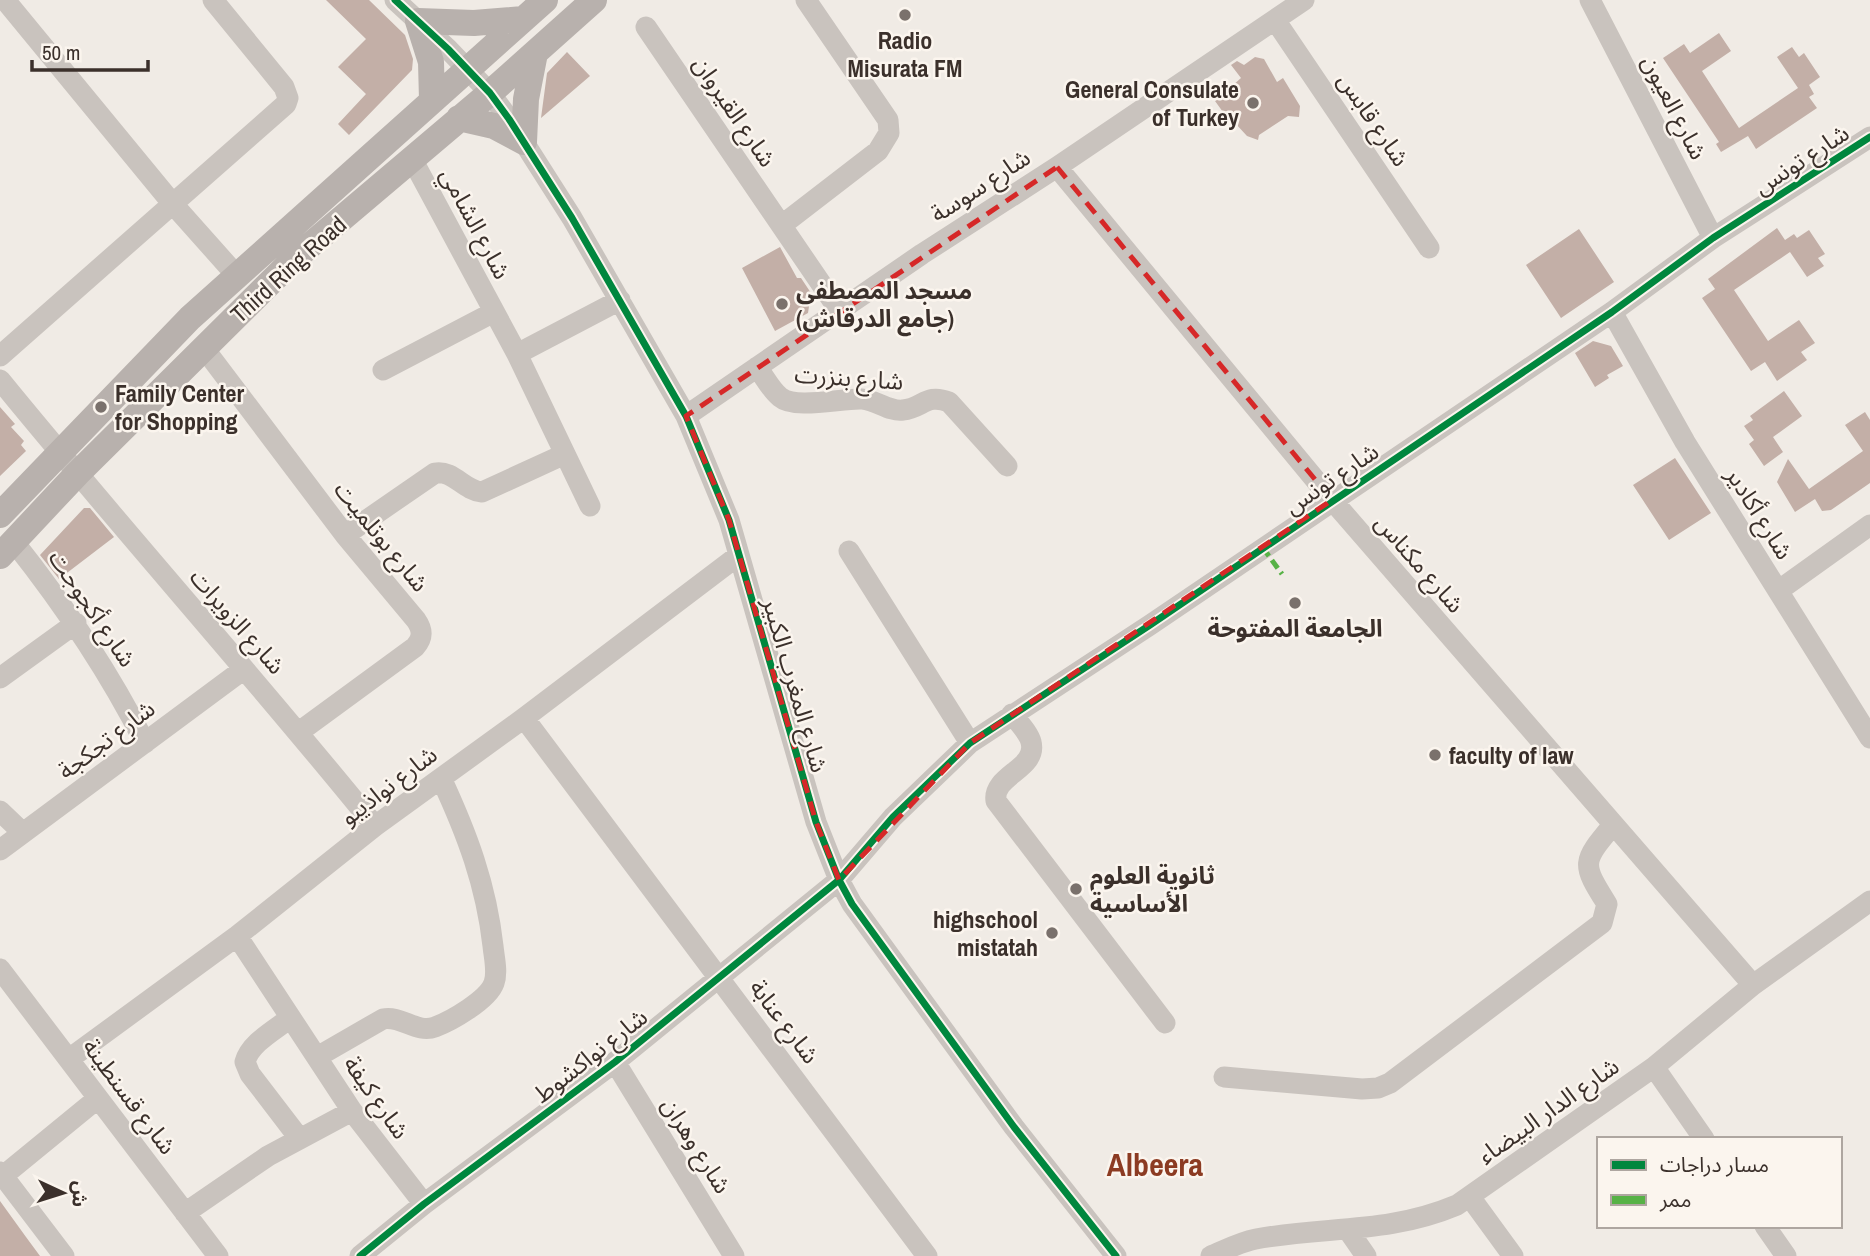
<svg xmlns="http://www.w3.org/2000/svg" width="1870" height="1256" font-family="'Archivo Narrow','Noto Sans Arabic',sans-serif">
<rect width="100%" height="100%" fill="#f0ebe5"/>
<path fill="#c3afa7" d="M326,0H369L405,35L413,59L412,70L349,135L338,124L366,94L338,67L366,39Z
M1719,33L1731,51L1702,71L1739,128L1798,88L1777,57L1792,47L1799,57L1804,53L1820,77L1809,85L1814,94L1809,97L1817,108L1756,149L1748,136L1721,152L1716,144L1719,142L1663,58L1684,44L1690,53Z
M567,52L590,76L541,118L547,73Z
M1255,57L1264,59L1277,82L1283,78L1300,106L1299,117L1288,116L1259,135L1258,140L1247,136L1235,123L1233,126L1215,101L1241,78L1231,65L1237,61L1244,65Z
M1777,228L1785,240L1794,234L1797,238L1809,230L1825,254L1818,258L1824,266L1807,277L1790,252L1734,290L1768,341L1799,320L1815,343L1801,352L1807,360L1777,381L1765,362L1751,371L1702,298L1715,289L1708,279Z
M1579,229L1614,282L1561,318L1526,265Z
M780,247L797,278H801L811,293L808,313L775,331L742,268Z
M1593,341L1611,346L1623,366L1607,375L1609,378L1595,387L1575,353Z
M1784,391L1802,416L1773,437L1783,452L1764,466L1749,444L1754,440L1744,426L1753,420L1750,416Z
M0,407L15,424L11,427L24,441L21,445L26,451L0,476Z
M1865,412L1870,420V483L1831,510L1822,511L1815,499L1795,512L1777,482L1788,459L1809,489L1863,451L1845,425Z
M1675,458L1711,513L1669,540L1633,485Z
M84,508H90L114,537L59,579L40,555Z
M0,1201L26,1237L40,1256H0Z"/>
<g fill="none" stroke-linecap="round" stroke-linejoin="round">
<path stroke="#c9c3be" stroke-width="21" d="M5,0L172,203L237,276
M395,0L448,49L490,93L509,119L572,218L686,416L729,520L816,822L839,880L852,904L1014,1127L1116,1256
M1590,0L1713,238
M1275,20L1429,248
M646,27L839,310
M412,159L517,354L590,506
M1057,167L1332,500L1753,985
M782,225L878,151L889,133L888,120L806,0
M1612,312L1685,442L1870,738
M203,347L345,535L416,620C423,630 423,638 415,647L299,732
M517,354L620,300
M0,356L286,104L288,98L284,87L213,0
M757,367C764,376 771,390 780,397C795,410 842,398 862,399C877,400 889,412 903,410C923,408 926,393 949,402L1007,466
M383,370L494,312
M0,380C123,531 253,675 375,826
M686,416L922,254L1057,167L1304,0
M345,535L435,473C454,470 463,490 482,492L565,454
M14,542C64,605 108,670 145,743
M849,551L970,743
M1778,591L1870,525
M0,678L76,623
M1012,714C1018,722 1029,733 1031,742C1038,769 992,775 996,801L1165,1023
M524,718L927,1256
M0,811L23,833
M0,850L244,669
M237,936L352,1111L424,1204
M0,969L218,1256
M290,1018C275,1030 250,1043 245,1062L250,1074L299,1138
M317,1057L383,1019C401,1015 417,1034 435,1027C451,1021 488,1000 494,983C498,972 494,957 493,946C486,884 467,834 441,778
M69,1059L237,936L375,826L524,718L739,555
M615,1062L734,1256
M1654,1067L1704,1139
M1224,1077L1362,1089L1378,1088L1390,1083L1602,923L1607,904C1581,863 1582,862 1613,825
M0,1172L64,1256
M3,1176L97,1099
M1470,1197L1513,1256
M185,1213L268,1156L352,1111
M1765,1226L1786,1256
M1348,1230L1366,1256
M360,1256L424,1204L615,1062L839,880L893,817L970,743L1150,625L1612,312L1713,238L1870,137
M1211,1256C1225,1250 1240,1242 1256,1239C1327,1226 1388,1234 1457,1205L1654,1067L1753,985L1870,901"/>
<path stroke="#b8b1ad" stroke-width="26" d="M432,100L431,62L418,21L474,23L523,19
M459,118L494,126L524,142
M524,142L526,99L535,53
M0,515L190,318L545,0
M0,556L77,474L294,259L490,93L594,0"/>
<path stroke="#57b246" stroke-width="5" stroke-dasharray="10 5" stroke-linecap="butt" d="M1263,548L1282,574"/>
<g stroke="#fbf5ee" stroke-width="11">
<path id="cycleway" d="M395,0L448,49L490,93L509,119L572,218L686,416L729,520L816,822L839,880L852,904L1014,1127L1116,1256
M360,1256L424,1204L615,1062L839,880L893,817L970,743L1150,625L1612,312L1713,238L1870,137"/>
</g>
<use href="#cycleway" stroke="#00873e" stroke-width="7"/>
</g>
<path fill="none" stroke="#d62828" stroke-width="5" stroke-dasharray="14 9" stroke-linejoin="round" d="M1057,167L1332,500L970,743L839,880L816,822L729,520L686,416Z"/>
<g fill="#7a716c" stroke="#fbf5ee" stroke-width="2.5">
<circle cx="905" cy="15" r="7"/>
<circle cx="1253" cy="103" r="7"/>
<circle cx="782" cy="304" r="7"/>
<circle cx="101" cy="407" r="7"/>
<circle cx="1295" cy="603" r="7"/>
<circle cx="1435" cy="755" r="7"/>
<circle cx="1076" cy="889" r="7"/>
<circle cx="1052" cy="933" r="7"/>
</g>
<g text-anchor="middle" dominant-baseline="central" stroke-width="5" stroke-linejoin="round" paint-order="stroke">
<g font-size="24" font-weight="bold" fill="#3b302b" stroke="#fbf5ee" text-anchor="start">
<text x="905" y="40" text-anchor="middle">Radio<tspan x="905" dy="28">Misurata FM</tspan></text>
<text x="1239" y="89" text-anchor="end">General Consulate<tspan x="1239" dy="28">of Turkey</tspan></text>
<text x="796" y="290">مسجد المصطفى<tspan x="796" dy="28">(جامع الدرقاش)</tspan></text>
<text x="115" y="393">Family Center<tspan x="115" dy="28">for Shopping</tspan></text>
<text x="1295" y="628" text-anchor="middle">الجامعة المفتوحة</text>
<text x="1449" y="755">faculty of law</text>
<text x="1090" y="875">ثانوية العلوم<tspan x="1090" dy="28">الأساسية</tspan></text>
<text x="1038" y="919" text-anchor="end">highschool<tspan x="1038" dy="28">mistatah</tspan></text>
</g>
<g font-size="24" fill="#3b302b" stroke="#fbf5ee">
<text transform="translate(1675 107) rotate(63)">شارع العيون</text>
<text transform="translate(735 111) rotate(56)">شارع القيروان</text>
<text transform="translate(1374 119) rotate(56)">شارع قابس</text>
<text transform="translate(1801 159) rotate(-33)">شارع تونس</text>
<text transform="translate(980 185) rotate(-33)">شارع سوسة</text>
<text transform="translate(476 223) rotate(62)">شارع الشامي</text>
<text transform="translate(288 269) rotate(-42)">Third Ring Road</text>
<text transform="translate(849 377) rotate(4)">شارع بنزرت</text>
<text transform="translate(1331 478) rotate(-34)">شارع تونس</text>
<text transform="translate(1760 513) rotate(58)">شارع أكادير</text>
<text transform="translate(382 536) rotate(51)">شارع بوتلميت</text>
<text transform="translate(1420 563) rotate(49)">شارع مكناس</text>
<text transform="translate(93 608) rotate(56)">شارع أكجوجت</text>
<text transform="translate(238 621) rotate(49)">شارع الزويرات</text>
<text transform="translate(796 685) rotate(74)">شارع المغرب الكبير</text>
<text transform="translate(106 739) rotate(-37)">شارع تجكجة</text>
<text transform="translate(388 785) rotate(-37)">شارع نواذيبو</text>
<text transform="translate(785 1021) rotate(53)">شارع عنابة</text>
<text transform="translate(590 1055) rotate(-38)">شارع نواكشوط</text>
<text transform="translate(130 1096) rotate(53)">شارع قسنطينة</text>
<text transform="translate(377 1097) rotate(55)">شارع كيفة</text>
<text transform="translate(1548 1110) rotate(-35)">شارع الدار البيضاء</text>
<text transform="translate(697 1145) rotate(58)">شارع وهران</text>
</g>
<g font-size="32" font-weight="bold" fill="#8c3b22" stroke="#fbf5ee">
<text x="1155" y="1164">Albeera</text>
</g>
</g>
<rect x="1597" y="1137" width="245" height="91" fill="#fbf5ee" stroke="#aea6a0" stroke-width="2"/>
<rect x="1611" y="1160" width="35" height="10" fill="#00873e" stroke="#aea6a0" stroke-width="2"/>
<text x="1660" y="1172" font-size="21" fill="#3b302b">مسار دراجات</text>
<rect x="1611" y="1195" width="35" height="10" fill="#57b246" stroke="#aea6a0" stroke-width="2"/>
<text x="1660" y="1207" font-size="21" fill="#3b302b">ممر</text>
<g transform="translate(63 1193) rotate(94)" stroke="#fbf5ee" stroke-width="5" paint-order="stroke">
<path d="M0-5L12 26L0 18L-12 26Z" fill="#3b302b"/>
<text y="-10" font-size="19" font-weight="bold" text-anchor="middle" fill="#3b302b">ش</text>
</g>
<path d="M32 60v10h116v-10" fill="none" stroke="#3b302b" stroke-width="3.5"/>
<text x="42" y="60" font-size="21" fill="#3b302b" stroke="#fbf5ee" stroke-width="5" paint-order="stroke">50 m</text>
</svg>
